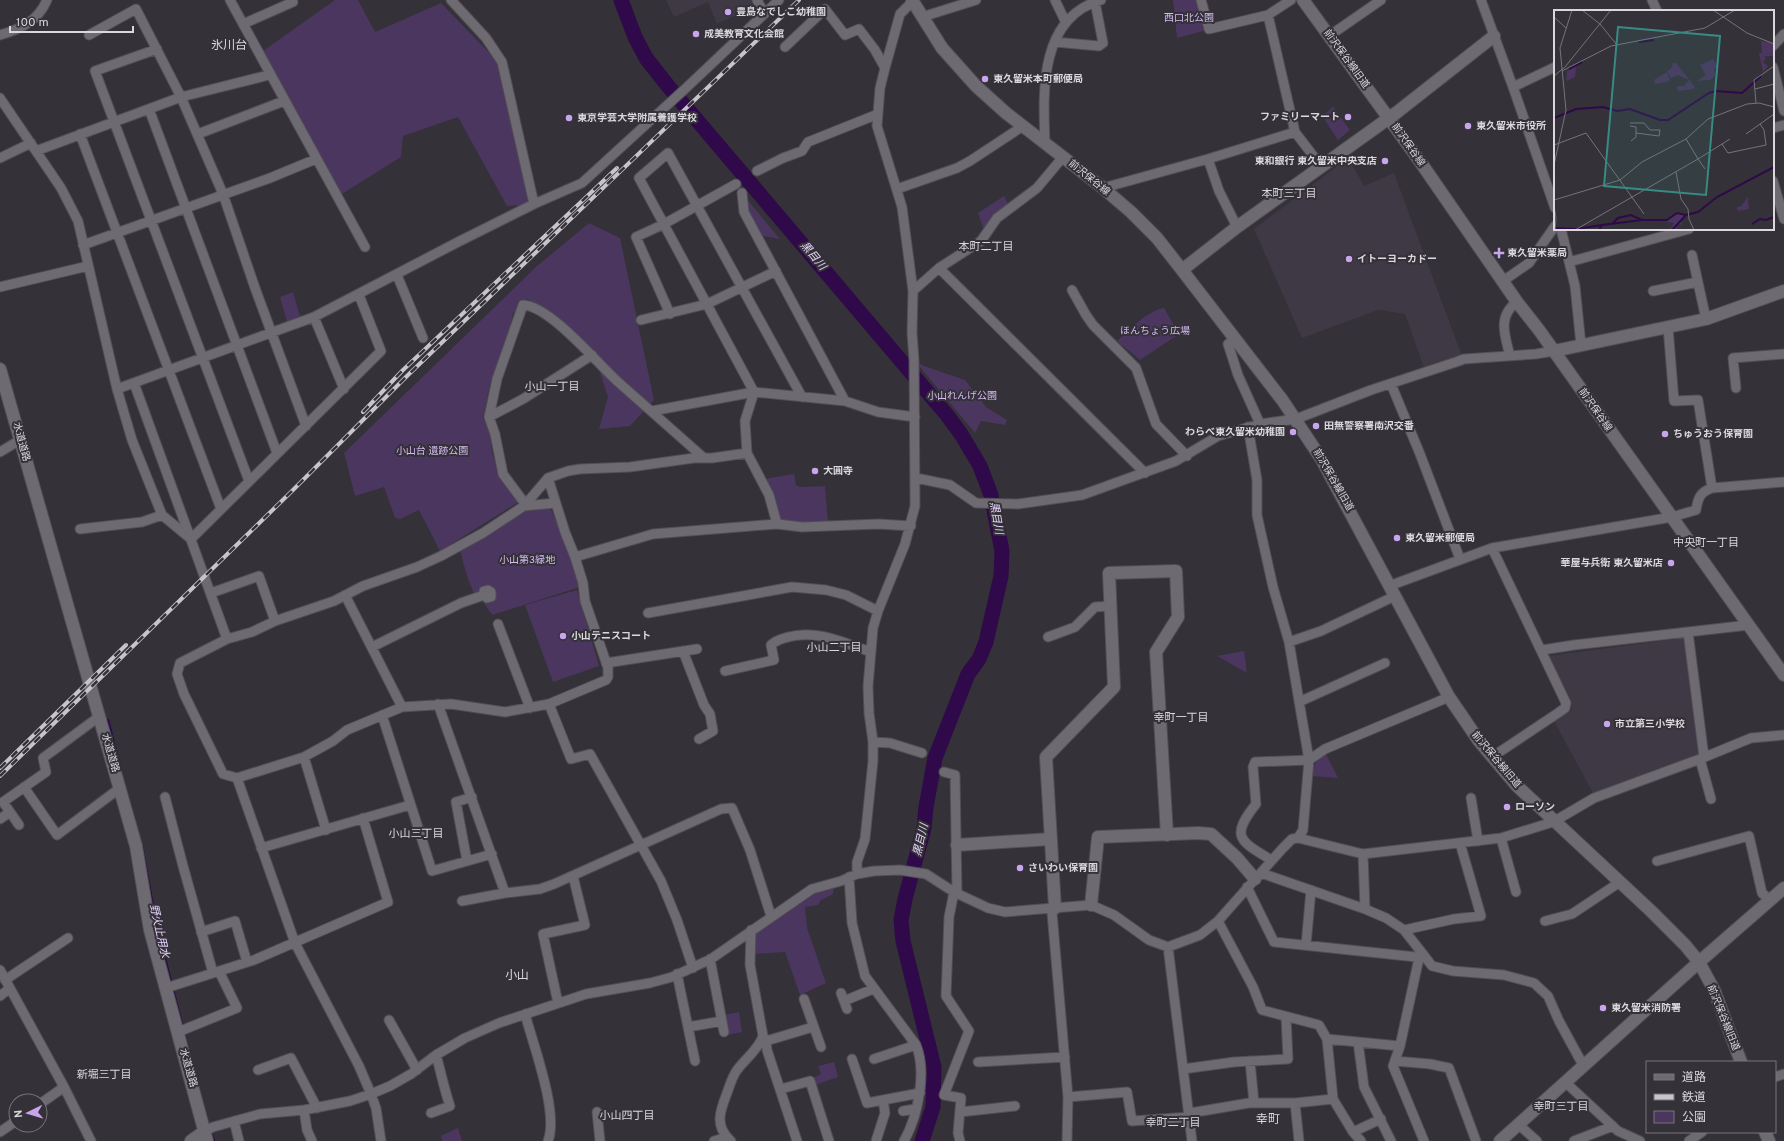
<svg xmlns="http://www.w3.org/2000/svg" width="1784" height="1141" font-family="Overpass,'Noto Sans JP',sans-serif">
<rect width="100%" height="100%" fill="#343138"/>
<path fill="#3e3945" d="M666,0H751L754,7L717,24L708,2L674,17Z
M1348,158L1364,186L1394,173L1462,356L1424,368L1405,314L1378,310L1302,338L1254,229Z
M1684,638L1700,753L1594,795L1554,721L1572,709L1547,656Z"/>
<path fill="#4b365f" d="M335,0H358L375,32L441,3L498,62L529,204L507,206L458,117L403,136L401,157L342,194L263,51Z
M1173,0H1199L1207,30L1177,38Z
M1333,107L1350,130L1338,140L1322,116Z
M742,193L780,239L757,235Z
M1004,196L1009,206L985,233L978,213Z
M589,223L620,238L654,400L630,426L599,429L608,397L593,351L548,313L528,299L513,313L508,342L490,384L483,418L490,431L492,452L497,469L520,501L440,551L419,510L400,519L395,518L384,487L355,496L344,453L537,266Z
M293,292L301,320L288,325L280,297Z
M1164,308L1179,334L1140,360L1117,341C1130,330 1146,311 1164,308Z
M914,360L924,366L965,380L986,407L1007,420L1005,425L981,421L975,433Z
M794,474L796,485L800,487L825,486L828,523L780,522L764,479Z
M550,507L572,558L580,587L492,615L483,602L474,594L467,576L460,551L526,511Z
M577,590L599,666L553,682L525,605Z
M1244,651L1247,673L1217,656Z
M1326,754L1338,778L1312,776C1313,764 1316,760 1326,754Z
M834,885L833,894L821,900L818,905L805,907L807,928L826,983L800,995L785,952L753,954L754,931L813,891Z
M739,1012L742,1032L728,1035L724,1015Z
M834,1062L838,1077L815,1085L813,1078L821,1074L818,1066Z
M458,1128L462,1141H442L441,1136Z"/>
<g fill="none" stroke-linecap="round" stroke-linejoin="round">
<path stroke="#2f0949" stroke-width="2.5" d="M108,720L121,770
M142,846L156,923L188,1048
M210,1130L214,1141"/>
<path stroke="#2f0949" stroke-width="15" d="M621,0L635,37L646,58L668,86L947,415L961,434L980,466L991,495L1002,551L1001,576L986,642L979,659L968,674L935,758L926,807L924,828L905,899L901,920L903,941L934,1067L933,1107L922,1141"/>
<g stroke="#514e54" stroke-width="11">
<path id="street" d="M230,0L365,247
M451,0L486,38L502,62L534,204
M757,0L764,13
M1055,0L1066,23
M1201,0L1209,29L1268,15L1291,0
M1481,0L1513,87L1555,208
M1652,0L1657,11
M1268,15L1295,132L1321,166
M922,17L976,0
M243,24L293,2L292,0
M0,35C21,29 38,21 47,0
M89,35L136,9L181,97L223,194L255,288L306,426
M1329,36L1381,0
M1055,42L1099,46L1103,43L1095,2
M1773,46L1784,34
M785,47L825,9L845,35L859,29L875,50L885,68
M157,49L95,71L249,481
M1773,67L1784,111
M1513,87L1555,67
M0,98L61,188L78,221L117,389L132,440L162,515L191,539
M149,109L277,453
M1773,128L1784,125
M80,134L221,509
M198,134L284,101
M1045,143C1043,91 1039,18 1101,0
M36,151L181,97L269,75
M0,158L31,143
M1208,159L1219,191L1237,227
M757,171L783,158L802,151L808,142L878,114
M1773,181L1784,219
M1103,188L1208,159L1295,132
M897,189L957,168L970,161L1023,126
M742,193L744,212L845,401
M1561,229L1575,286L1581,345
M83,245L270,178L316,159
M1692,255L1706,319
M1569,262L1689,229
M939,268L1145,473
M397,275L423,338
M1503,281L1529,263L1555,226
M0,287L88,266
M1072,290L1086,315L1093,325L1136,368L1156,424L1187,456
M913,291L939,268L981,241L997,218L1037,188L1063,157
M1653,291L1698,282
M670,314L636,237L664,224L736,184
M314,317L344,389
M641,320L707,304L776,271
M1668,327L1674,401L1698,400L1712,488
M1235,339L1228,344L1238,375L1260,424
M1510,356C1505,336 1497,316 1517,302
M134,383L227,639
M1391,384L1420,454L1460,559
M1736,388L1733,358L1784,354
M117,389L314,317L458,242L534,204L582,183L686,88L779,0
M652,411L754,392L845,401L878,412L915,417
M489,417L523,399L592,355
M0,452L20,440
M548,478L524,506L483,533L441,556L417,567L363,586L334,601L275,621L252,632L227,639L180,663L177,674L184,694L223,774L237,778L304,757L333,741L347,730L402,707L451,704L505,712L549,704L606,680L608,677V668L585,601L583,583L575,557L565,532L548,478L568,471L580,469L630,467L694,458H712L747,453
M916,478L950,485L976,503L1018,504L1082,495L1176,461L1218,436L1260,424L1296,419L1371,390L1456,362L1464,359L1536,354L1554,351
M526,505L503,474L495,434L489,417L497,379L523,305C550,306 597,363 617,381C646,407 675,432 704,458
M524,506L555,503
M777,524L769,495L747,453L745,421L754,392L639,178L668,153L802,397
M80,529L142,522L162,515
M191,539L381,351L359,295
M575,557L653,534L777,524L802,527L879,524L911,526
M1389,586L1492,548L1672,517L1696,510C1698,498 1700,492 1712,488L1784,482
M211,593L259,576L275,621
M345,595L402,707
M648,613L792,587L826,590L846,595L878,611
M498,624L530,708
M1688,632L1704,757
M1048,637L1075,627L1095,607L1111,606
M1289,642L1321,631L1395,596
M372,647L461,603L484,595L487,598L491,597V592L488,590L484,591V595
M1542,650L1574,645L1749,625
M683,651L704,705L710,714L713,731L699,739
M606,663L697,649
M725,671L774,660L771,645C776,640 782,639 788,637C817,629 844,643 871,652
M1299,702L1385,663
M438,704L505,893
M549,704L571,759L590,754L661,881L677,920L693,968
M382,715L432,871L492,854
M873,742L890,743L922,753
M304,757L326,830
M1492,757L1558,713L1565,708L1566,703L1492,548
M1700,759L1711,799
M944,772L955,775L957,894
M237,778L295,943L359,1066L371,1094L376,1108L381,1141
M24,787L57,835L120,788
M165,797L183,866L213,973
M1471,798L1478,841
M10,812L3,802L46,772L43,758L100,716
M0,819L10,812L19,825
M1298,838L1363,854L1501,838L1553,822L1594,798L1700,759L1751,738L1784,735
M1501,838L1516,892
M261,848L410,805
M1271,860C1241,841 1229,838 1256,804L1253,767L1255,762L1309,760L1325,749L1449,697
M467,861L456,802L472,797
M1657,861L1749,836L1762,893L1770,900
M1261,873L1365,909L1363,854
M857,874V862L865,839L873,761V742L869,713L868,686L873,628L878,611L905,544L915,506L914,360L912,333L913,291L902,207L877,126L880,88L885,68L900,14L913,1
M849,877L852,923L865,976L916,1045C927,1072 918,1116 904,1141
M1247,887L1274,942L1426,958L1432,966L1453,971L1504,975L1534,983L1548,996L1559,1021L1583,1065
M954,892L949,917L946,996L969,1031L944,1095L961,1098L958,1133L960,1141
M462,901L505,893L540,889L554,884L721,809L732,808L750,850L771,916
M1055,908L1052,913L1068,1097L1067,1141
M1365,909L1386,918L1404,930L1426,958
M1218,921L1253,987L1262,1010L1319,1025L1327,1039L1333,1099L1353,1132L1361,1141
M1545,921L1572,914L1620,882
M1404,930L1454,919L1481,916L1460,843
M201,932L235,921L247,962
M1306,945L1311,890
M1168,947L1192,1141
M710,959L724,1032
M0,970L64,1087L91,1141
M677,974L695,1061
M5,980L68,938
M166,988L254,960L388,902L363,818
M841,993L847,1009
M0,996L10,988
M804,999L821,1047
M844,1001L873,989
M558,1003L543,934L585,925L573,876
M525,1014C533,1044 559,1113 548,1141
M389,1020L417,1070
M688,1027L722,1021
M178,1032L237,1008L219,971
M763,1036L766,1041L767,1050L797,1141
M1327,1039L1400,1046L1419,958
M766,1041L813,1027
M1358,1042L1364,1087L1391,1141
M1400,1046L1393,1066L1424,1141
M852,1059L867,1103L920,1093
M874,1059L916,1045
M1250,1061L1254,1103
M1395,1061L1430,1064L1449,1068L1476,1141
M978,1062L1065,1057
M1183,1069L1234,1062L1288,1059L1286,1017
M258,1070L291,1058L317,1108
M1775,1077L1784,1074
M1565,1082L1618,1131L1640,1141
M781,1089L810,1081L829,1141
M1068,1097L1127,1092L1132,1121L1190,1117
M1295,1103L1299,1141
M40,1104L64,1087
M304,1110L307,1130L312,1141
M903,1111L915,1109
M597,1112L600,1141
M960,1112L1015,1106
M431,1113L450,1106C444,1089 441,1072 436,1055
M1190,1113L1249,1103H1295L1333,1099
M234,1121L239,1141
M1519,1125L1537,1141
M205,1131L213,1127L260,1114L304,1110L350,1101L371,1094L390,1086L411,1074L436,1055L465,1038L499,1023L586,994L650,983L672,977L711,959L812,889L841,881L857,874L874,871L900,870L926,874L954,892L988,908L1005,912L1091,905L1114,915L1149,940L1168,947L1200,935L1218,921L1282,849L1292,839L1298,838L1303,830L1309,760L1289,642L1273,587L1257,515V480L1248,427
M0,1132L16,1121
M1353,1132L1381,1119
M714,1141L727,1137
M731,1141C714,1126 720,1111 727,1093C730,1085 732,1077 737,1070C745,1059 758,1050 763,1036L750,965L751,930
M876,1141L885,1113L883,1100
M1574,1141L1613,1126
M1689,1141L1702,1132"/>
</g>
<g stroke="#514e54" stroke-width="14">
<path id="secondary" d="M912,0L942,48L976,86L1006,113L1103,188L1131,212L1157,238L1182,270L1283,401L1322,460L1449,697L1479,741L1517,786L1651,911L1685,945L1699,962L1714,990L1741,1062
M1303,0L1419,160L1517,302L1539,330L1784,675
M1182,270L1237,227L1396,113L1494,36
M1554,351L1706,319L1784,291
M0,369L136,846L150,930L207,1141
M957,845L1051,839
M1091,905L1098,837L1198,833L1211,834L1237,858L1255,879
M1055,908L1046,757L1114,687L1109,573L1176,571L1178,617L1156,652L1167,835
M1765,1132L1769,1141
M191,1141L205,1131
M1500,1141L1699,962L1784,888"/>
</g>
<use href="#street" stroke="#6e6a72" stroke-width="9"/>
<use href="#secondary" stroke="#6e6a72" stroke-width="12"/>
<g stroke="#c7c5c9" stroke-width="4">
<path id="rail" d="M363,412L403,370L617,168
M0,768L126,645
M0,776L291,492L408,375L799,0"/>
</g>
<use href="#rail" stroke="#343138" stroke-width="2.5" stroke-dasharray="8" stroke-linecap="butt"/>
</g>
<g fill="#c9a5ee" stroke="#343138" stroke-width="1.5">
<circle cx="728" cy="12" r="4"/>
<circle cx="696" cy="34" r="4"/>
<circle cx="985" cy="79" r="4"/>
<circle cx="1348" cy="117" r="4"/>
<circle cx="569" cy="118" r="4"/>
<circle cx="1468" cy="126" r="4"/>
<circle cx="1385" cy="161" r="4"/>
<path d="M1497 247h4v4h4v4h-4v4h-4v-4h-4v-4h4z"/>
<circle cx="1349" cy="259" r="4"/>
<circle cx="1316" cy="426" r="4"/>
<circle cx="1293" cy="432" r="4"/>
<circle cx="1665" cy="434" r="4"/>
<circle cx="815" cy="471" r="4"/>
<circle cx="1397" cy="538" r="4"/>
<circle cx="1671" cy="563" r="4"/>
<circle cx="563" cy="636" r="4"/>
<circle cx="1607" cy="724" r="4"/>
<circle cx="1507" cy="807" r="4"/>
<circle cx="1020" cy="868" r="4"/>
<circle cx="1603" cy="1008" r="4"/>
</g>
<g text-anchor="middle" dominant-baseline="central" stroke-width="4" stroke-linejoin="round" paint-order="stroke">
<g font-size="10" font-weight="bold" fill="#dad8dc" stroke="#343138" text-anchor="start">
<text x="736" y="12">豊島なでしこ幼稚園</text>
<text x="704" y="34">成美教育文化会館</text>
<text x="993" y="79">東久留米本町郵便局</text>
<text x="1340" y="117" text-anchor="end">ファミリーマート</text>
<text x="577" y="118">東京学芸大学附属養護学校</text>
<text x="1476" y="126">東久留米市役所</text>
<text x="1377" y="161" text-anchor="end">東和銀行 東久留米中央支店</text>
<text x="1507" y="253">東久留米薬局</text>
<text x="1357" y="259">イトーヨーカドー</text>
<text x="1324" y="426">田無警察署南沢交番</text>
<text x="1285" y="432" text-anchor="end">わらべ東久留米幼稚園</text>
<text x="1673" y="434">ちゅうおう保育園</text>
<text x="823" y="471">大圓寺</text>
<text x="1405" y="538">東久留米郵便局</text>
<text x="1663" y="563" text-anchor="end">華屋与兵衛 東久留米店</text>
<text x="571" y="636">小山テニスコート</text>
<text x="1615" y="724">市立第三小学校</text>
<text x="1515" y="807">ローソン</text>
<text x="1028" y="868">さいわい保育園</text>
<text x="1611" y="1008">東久留米消防署</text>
</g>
<g font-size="10" fill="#d5baf3" stroke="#343138">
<text x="1189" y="18">西口北公園</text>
<text x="1155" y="331">ほんちょう広場</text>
<text x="962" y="396">小山れんげ公園</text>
<text x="432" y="451">小山台 遺跡公園</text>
<text x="527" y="560">小山第3緑地</text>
</g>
<g font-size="10" fill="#dad8dc" stroke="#343138">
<text transform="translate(1346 59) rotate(54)">前沢保谷線旧道</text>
<text transform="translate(1408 145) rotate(55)">前沢保谷線</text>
<text transform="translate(1089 178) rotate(39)">前沢保谷線</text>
<text transform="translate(1595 410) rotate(55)">前沢保谷線</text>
<text transform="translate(21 442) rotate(75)">水道道路</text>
<text transform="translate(1333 480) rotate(60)">前沢保谷線旧道</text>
<text transform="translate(110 753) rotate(74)">水道道路</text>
<text transform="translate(1496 760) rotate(50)">前沢保谷線旧道</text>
<text transform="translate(1723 1018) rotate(68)">前沢保谷線旧道</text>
<text transform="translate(188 1068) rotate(74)">水道道路</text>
</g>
<g font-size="11" fill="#dad8dc" stroke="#343138">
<text x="1289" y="194">本町三丁目</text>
<text x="986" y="247">本町二丁目</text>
<text x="552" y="387">小山一丁目</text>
<text x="1706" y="543">中央町一丁目</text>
<text x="834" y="648">小山二丁目</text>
<text x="1181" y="718">幸町一丁目</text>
<text x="416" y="834">小山三丁目</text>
<text x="104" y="1075">新堀三丁目</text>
<text x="1561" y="1107">幸町三丁目</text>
<text x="627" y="1116">小山四丁目</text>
<text x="1173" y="1123">幸町二丁目</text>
</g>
<g font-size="11" font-style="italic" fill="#e7d5fc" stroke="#343138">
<text transform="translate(813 256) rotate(50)">黒目川</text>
<text transform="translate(996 518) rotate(80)">黒目川</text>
<text transform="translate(921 840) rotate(-77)">黒目川</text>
<text transform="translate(159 931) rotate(77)">野火止用水</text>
</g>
<g font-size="12" fill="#dad8dc" stroke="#343138">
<text x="229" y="46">氷川台</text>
<text x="517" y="976">小山</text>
<text x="1268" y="1120">幸町</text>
</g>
</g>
<g transform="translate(1554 10)">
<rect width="220" height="220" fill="#343138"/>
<path d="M207,31L220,33V46H210L212,48L209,52L214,56L209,62L205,43H208ZM159,49L164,57L160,59L162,65L156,70L143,71L152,65L146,55ZM119,53H122L141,77L139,79L125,81L123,79V76H130L135,70L124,65L117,68L113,61L117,59ZM22,56L21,67L12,71L13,61ZM113,62L116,71L101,74L100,70ZM194,187L195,199L185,201L182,198L187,196ZM124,203L131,206L127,209L128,216L126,214L122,216L123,220H116L120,213L111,211Z" fill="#4b365f"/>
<path fill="none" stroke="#2f0949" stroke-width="2" d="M85,32L100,30M15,59L28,52M0,108L22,99L49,97L63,101L76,99L106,110H114L155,83L162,81L188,83L207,66M58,214L64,208L77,205L88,210H113L123,203L132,205L144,202L163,187L220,157M198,214L206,209L212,210L220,207M0,218L22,219L48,215M45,220L48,215L88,210M118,220L132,205"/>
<path fill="none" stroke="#76747a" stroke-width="1" d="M28,0L46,14M159,0L193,23L220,34M0,7L12,18M46,14L63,35M8,61L57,36L151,18L181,0M0,66L11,57L57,0M201,79L220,74M202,93L200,70L220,56M76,113H90L96,120H106L105,126L82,123M76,116L82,117V127L77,131M192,124L220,104M168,134L174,143L212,135L210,120L206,114M0,135L32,123L90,204M0,155L12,100L6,38L18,0M151,159L144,149L176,129M122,162L127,189L134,199L135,209L140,220M0,190L66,170L88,152L132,129M0,195L2,208L1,220M21,220L144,149L132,129L154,109L193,94L205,93L220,97"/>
<path fill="#388a84" fill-opacity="0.15" stroke="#388a84" stroke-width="2" d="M64,17L166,26L152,185L50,176Z"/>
<rect width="220" height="220" fill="none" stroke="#dad8dc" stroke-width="2"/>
</g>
<rect x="1646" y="1061" width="130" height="72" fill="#343138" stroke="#76747a"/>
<rect x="1654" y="1074" width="20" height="6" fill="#6e6a72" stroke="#76747a"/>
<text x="1682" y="1081" font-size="12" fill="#dad8dc">道路</text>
<rect x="1654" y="1094" width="20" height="6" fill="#c7c5c9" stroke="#76747a"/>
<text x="1682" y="1101" font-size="12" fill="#dad8dc">鉄道</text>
<rect x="1654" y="1111" width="20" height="12" fill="#4b365f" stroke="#76747a"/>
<text x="1682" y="1121" font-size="12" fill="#dad8dc">公園</text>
<g transform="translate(28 1113) rotate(265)"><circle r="19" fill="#343138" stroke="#76747a"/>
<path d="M0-3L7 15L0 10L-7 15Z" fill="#c9a5ee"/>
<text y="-6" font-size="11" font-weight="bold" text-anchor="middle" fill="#dad8dc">N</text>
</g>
<path d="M10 26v6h123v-6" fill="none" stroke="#dad8dc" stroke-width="2"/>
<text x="16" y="26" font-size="12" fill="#dad8dc" stroke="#343138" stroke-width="3" paint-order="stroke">100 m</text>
</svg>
